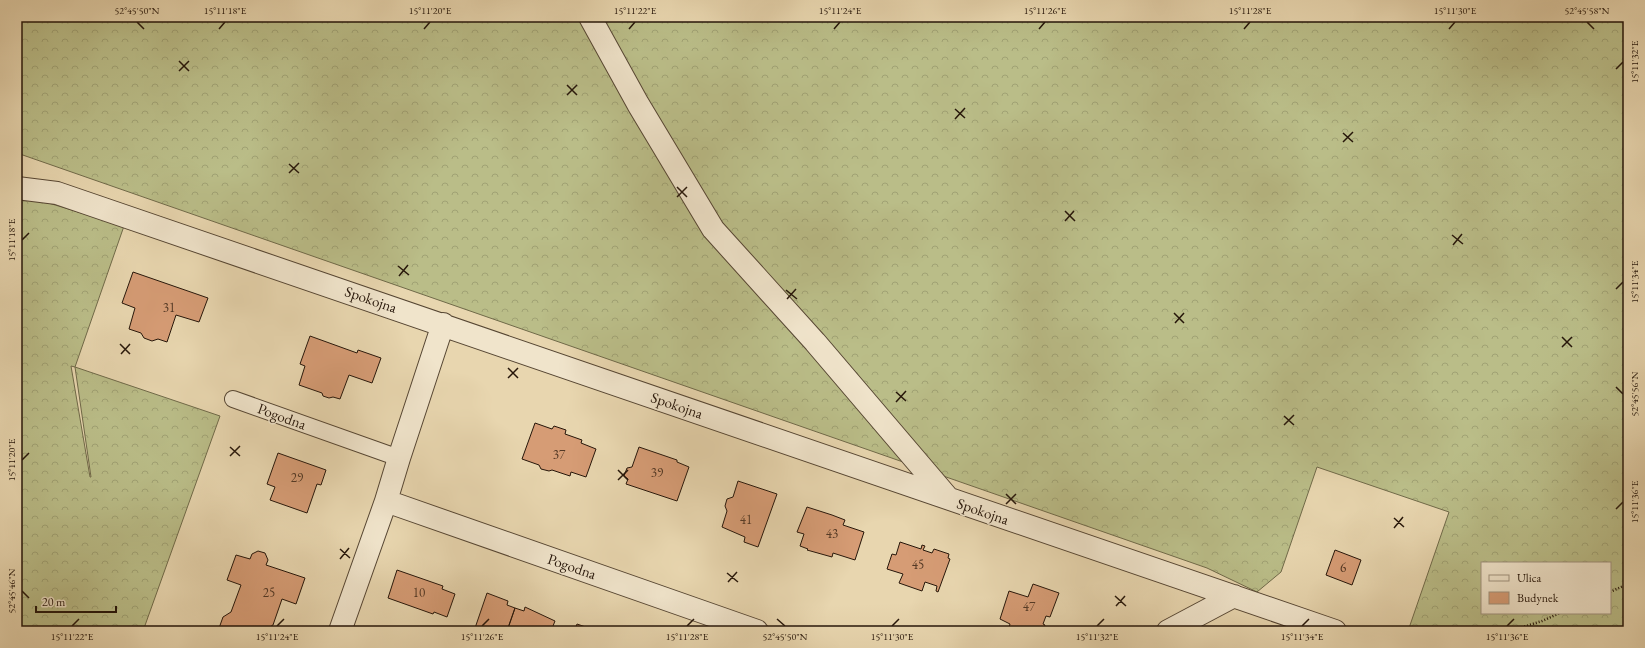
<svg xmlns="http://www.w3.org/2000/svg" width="1645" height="648" font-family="'EB Garamond',serif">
<defs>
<pattern id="forest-crowns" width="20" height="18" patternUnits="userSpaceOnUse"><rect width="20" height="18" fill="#babd88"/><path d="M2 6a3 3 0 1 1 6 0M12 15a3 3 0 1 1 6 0" fill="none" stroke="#a0a274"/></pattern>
</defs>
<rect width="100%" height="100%" fill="#e8d6af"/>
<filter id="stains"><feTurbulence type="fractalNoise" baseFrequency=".005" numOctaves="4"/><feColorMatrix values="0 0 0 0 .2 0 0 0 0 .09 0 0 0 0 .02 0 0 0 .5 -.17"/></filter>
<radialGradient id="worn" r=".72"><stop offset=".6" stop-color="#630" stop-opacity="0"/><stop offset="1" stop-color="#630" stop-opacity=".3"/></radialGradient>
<path fill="url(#forest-crowns)" stroke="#706a49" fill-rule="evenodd" d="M17,17H1628V631H1408L1449,512L1317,467L1281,572L1257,592L1207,568L17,153ZM1482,563H1610V613H1482Z
M17,200L42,201L124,226L75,367L220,416L143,631H17ZM71,366L75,367L91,477H90Z"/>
<path fill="#d69c75" stroke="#26160a" d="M133,272L208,298L199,322L176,315L167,342L158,339L152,341L144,338L141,333L129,329L135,308L122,303Z
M310,336L357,353L358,350L381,358L372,383L349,375L340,399L333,397L329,398L323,396L322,393L299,385L305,366L300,364Z
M535,423L552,429L554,426L566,430L565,434L582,440L581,443L596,449L586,477L571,472L570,476L552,470L549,471L541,469L539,465L522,459Z
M639,447L677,460V462L689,467L677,501L626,484L628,479L624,476L627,468L632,467Z
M278,453L326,470L321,485L317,484L307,513L270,500L275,487L267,484Z
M738,481L777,494L758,547L744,542L745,537L722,527L727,511L725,506L727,499L733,497Z
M807,507L832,515L845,520L843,525L864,532L855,560L833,553L832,557L807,550L808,549L800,546L804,534L797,532Z
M900,542L921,549L922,545L925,546L923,550L932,553L934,549L949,554L948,558L950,559L938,592L936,591L937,586L925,582L922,591L899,583L903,574L887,569L892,554L896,555Z
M1335,550L1361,560L1352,585L1326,575Z
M258,551L265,553L268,560L266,565L305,578L296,604L282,599L273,625L268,628L267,631H218L223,617L231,612L241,585L227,580L236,555L250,559L252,554Z
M397,570L443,586L442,589L455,594L447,617L434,612L433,614L388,598Z
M1033,584L1059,593L1050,617L1046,616L1043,624L1045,625L1043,631H1008L1010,624L1000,619L1009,591L1028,597Z
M487,593L508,601L507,605L515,608L507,631H474Z
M525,607L555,621L551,631H507L515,608L524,611Z
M577,624L597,631H574Z"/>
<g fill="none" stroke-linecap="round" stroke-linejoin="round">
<g stroke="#564633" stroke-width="18">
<path id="service" d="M233,399L399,458"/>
</g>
<g stroke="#564633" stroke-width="24">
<path id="minor" d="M590,17L638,104L713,229L815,342L948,498
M17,188L57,193L1335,631
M386,501L757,631
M340,631L386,501L399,458L443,324
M1168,631L1234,596"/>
</g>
<path stroke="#26160a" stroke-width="2.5" stroke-dasharray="1 2" stroke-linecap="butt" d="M1610,592L1628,584
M1510,631L1542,621L1560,613"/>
<use href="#service" stroke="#f0e4cb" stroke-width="16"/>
<use href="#minor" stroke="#f0e4cb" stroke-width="22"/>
</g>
<path fill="none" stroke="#26160a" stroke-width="1.5" d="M137,22L144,29M1587,22L1594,29M219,29L225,22M424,29L430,22M629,29L635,22M834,29L840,22M1039,29L1045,22M1244,29L1250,22M1449,29L1455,22M179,61L189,71M1616,69L1623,62M179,71L189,61M567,85L577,95M567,95L577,85M955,109L965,118M955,119L965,108M1343,133L1353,142M1343,142L1353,132M289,164L299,173M289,173L299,163M677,187L687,197M677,197L687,187M1065,211L1075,221M1065,221L1074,211M1452,235L1463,244M22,240L29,233M1453,245L1462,234M398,266L409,275M399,276L408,265M1616,289L1623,282M786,290L797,299M787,299L796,289M1174,313L1184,323M1175,323L1184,313M1562,337L1572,347M120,344L130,354M1562,347L1572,337M121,354L130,344M508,368L518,378M508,378L518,368M1616,387L1623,394M896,392L906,401M896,402L906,391M1284,416L1294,425M1284,425L1294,415M230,447L240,456M230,456L240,446M22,460L29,453M618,470L628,480M618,480L628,470M1006,494L1016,504M1006,504L1016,494M1616,509L1623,502M1394,518L1404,527M1394,528L1403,517M340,549L350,558M340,559L349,548M727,573L738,582M728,582L737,572M22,591L29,598M1115,596L1126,606M1116,606L1125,596M777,619L785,626M72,626L79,619M277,626L284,619M482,626L489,619M687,626L694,619M892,626L899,619M1097,626L1104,619M1302,626L1309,619M1507,626L1514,619"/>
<g text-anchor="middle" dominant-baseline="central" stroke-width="3" stroke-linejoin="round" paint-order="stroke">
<g font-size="13" fill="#523825">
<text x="169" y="307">31</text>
<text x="559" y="454">37</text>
<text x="657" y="472">39</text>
<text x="297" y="477">29</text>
<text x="746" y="519">41</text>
<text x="832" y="533">43</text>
<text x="918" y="564">45</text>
<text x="1343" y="567">6</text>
<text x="269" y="592">25</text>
<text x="419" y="592">10</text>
<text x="1029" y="606">47</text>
</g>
<g font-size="15" fill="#26160a" stroke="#f0e4cb">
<text transform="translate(371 299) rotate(19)">Spokojna</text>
<text transform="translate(677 405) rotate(19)">Spokojna</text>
<text transform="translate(282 416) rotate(20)">Pogodna</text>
<text transform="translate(983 511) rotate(19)">Spokojna</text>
<text transform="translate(572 566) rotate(19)">Pogodna</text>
</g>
</g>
<rect width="1645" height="648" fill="none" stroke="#e8d6af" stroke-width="44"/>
<rect x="1481" y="562" width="130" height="52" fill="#f0e4cb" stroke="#9f927e"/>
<rect x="1489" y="575" width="20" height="6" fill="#f0e4cb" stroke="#9f927e"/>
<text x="1517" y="582" font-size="12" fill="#26160a">Ulica</text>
<rect x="1489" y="592" width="20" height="12" fill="#d69c75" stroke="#9f927e"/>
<text x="1517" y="602" font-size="12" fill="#26160a">Budynek</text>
<path d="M36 606v6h80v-6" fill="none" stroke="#26160a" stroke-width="2"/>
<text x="42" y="606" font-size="12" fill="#26160a" stroke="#f0e4cb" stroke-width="3" paint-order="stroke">20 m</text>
<rect x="22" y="22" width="1601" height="604" fill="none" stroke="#26160a" stroke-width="1.5"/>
<g font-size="10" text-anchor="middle" fill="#26160a">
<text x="137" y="14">52°45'50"N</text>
<text x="225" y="14">15°11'18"E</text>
<text x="430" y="14">15°11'20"E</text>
<text x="635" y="14">15°11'22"E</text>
<text x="840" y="14">15°11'24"E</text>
<text x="1045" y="14">15°11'26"E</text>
<text x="1250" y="14">15°11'28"E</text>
<text x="1455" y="14">15°11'30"E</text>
<text x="1587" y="14">52°45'58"N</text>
<text transform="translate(1634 62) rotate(-90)" y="4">15°11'32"E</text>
<text transform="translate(11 240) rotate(-90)" y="4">15°11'18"E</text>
<text transform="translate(1634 282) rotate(-90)" y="4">15°11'34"E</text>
<text transform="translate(1634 394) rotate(-90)" y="4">52°45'56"N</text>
<text transform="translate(11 460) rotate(-90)" y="4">15°11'20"E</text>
<text transform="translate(1634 502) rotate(-90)" y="4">15°11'36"E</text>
<text transform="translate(11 591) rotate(-90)" y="4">52°45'46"N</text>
<text x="72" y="640">15°11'22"E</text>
<text x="277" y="640">15°11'24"E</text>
<text x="482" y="640">15°11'26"E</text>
<text x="687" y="640">15°11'28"E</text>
<text x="785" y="640">52°45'50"N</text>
<text x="892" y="640">15°11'30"E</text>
<text x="1097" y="640">15°11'32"E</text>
<text x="1302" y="640">15°11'34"E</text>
<text x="1507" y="640">15°11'36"E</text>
</g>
<rect width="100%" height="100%" filter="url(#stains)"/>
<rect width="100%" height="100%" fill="url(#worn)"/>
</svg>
